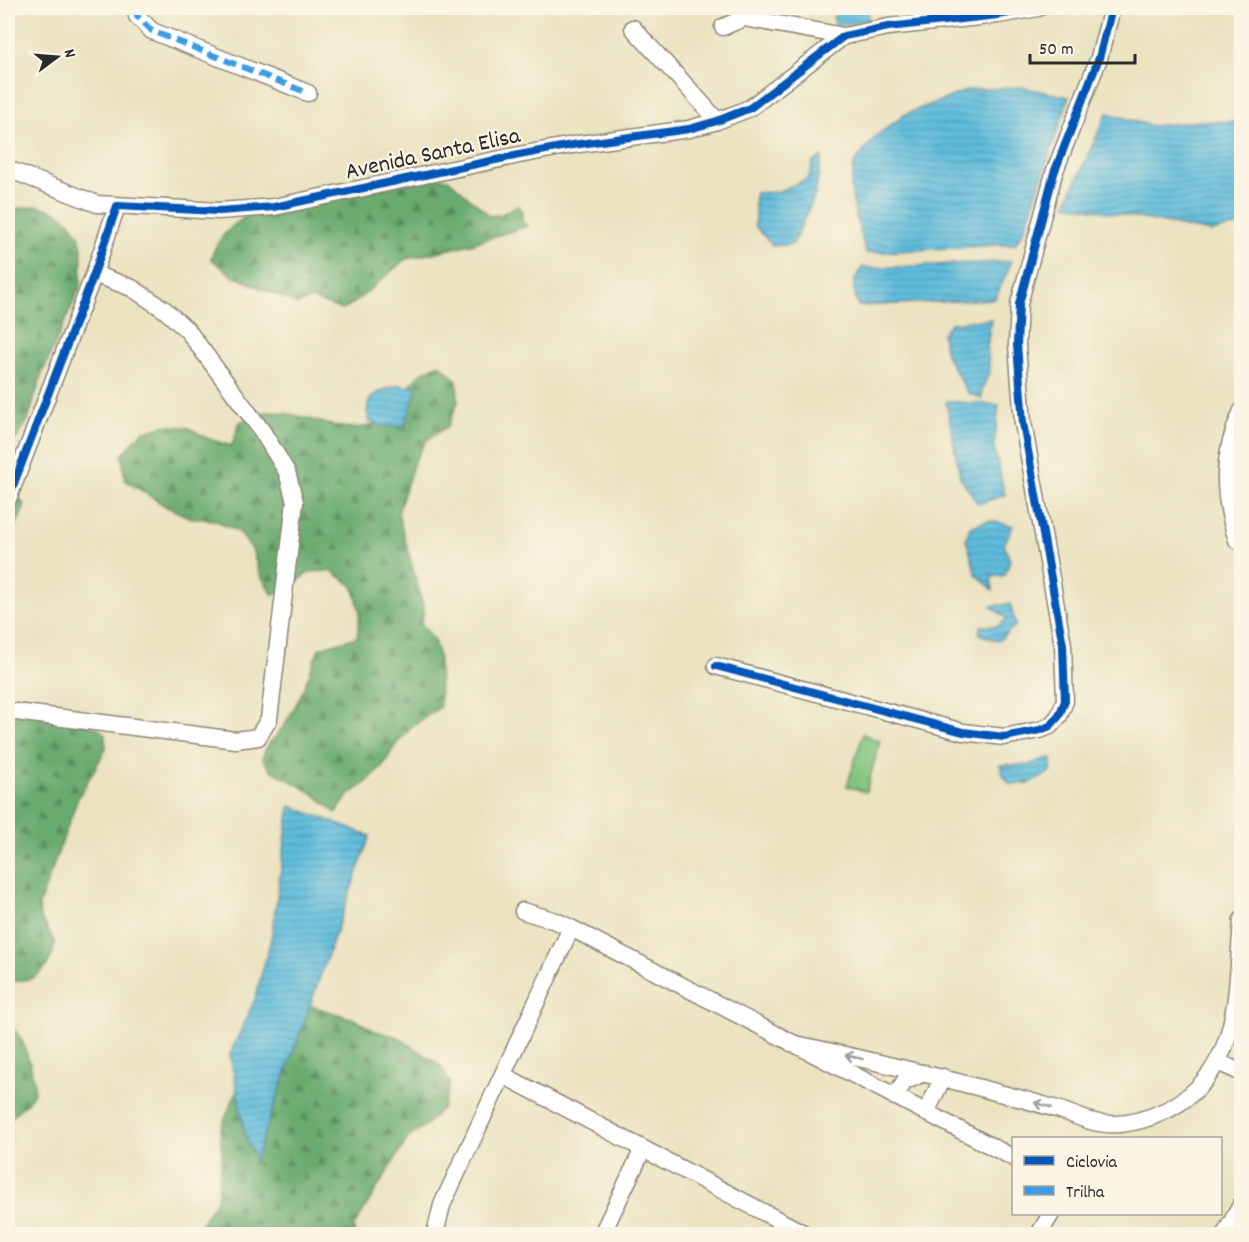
<svg xmlns="http://www.w3.org/2000/svg" width="1249" height="1242" font-family="Dekko,sans-serif">
<defs>
<pattern id="forest-firs" width="22" height="20" patternUnits="userSpaceOnUse" patternTransform="scale(1.5)"><rect width="22" height="20" fill="#69aa6e"/><path d="M5 1l3.5 6h-7zM16 11l3.5 6h-7z" fill="#578b5b"/></pattern>
<pattern id="water-rules" width="6" height="5" patternUnits="userSpaceOnUse" patternTransform="scale(1.5)"><rect width="6" height="5" fill="#5fbddd"/><path d="M0 2.5h6" fill="none" stroke="#4f9ab3"/></pattern>
</defs>
<rect width="100%" height="100%" fill="#fcf5e5"/>
<filter id="ink" filterUnits="userSpaceOnUse"><feTurbulence type="fractalNoise" baseFrequency=".0167" numOctaves="2"/><feDisplacementMap in="SourceGraphic" scale="12" xChannelSelector="R" yChannelSelector="G"/><feConvolveMatrix kernelMatrix="1 2 1 2 8 2 1 2 1" color-interpolation-filters="sRGB"/></filter>
<filter id="wash" filterUnits="userSpaceOnUse"><feTurbulence type="fractalNoise" baseFrequency=".008" numOctaves="4" result="noise"/><feDisplacementMap in="SourceGraphic" scale="24" xChannelSelector="R" yChannelSelector="G"/><feGaussianBlur stdDeviation="1.35" result="paint"/><feColorMatrix in="noise" values="0 0 0 0 0 0 0 0 0 0 0 0 0 0 0 0 0 1.4 0 .05"/><feComposite in="paint" operator="in"/></filter>
<g filter="url(#wash)">
<rect width="100%" height="100%" fill="#ebe2c0"/>
<path fill="#82c57f" stroke="#567855" stroke-width="1.5" d="M863,734L880,741L866,792L847,786Z"/>
<path fill="url(#forest-firs)" stroke="#4a6a4c" stroke-width="1.5" d="M437,177L448,179L490,216L502,214L518,205L522,210V222L528,226L471,244L406,259L354,303L342,310L312,299L297,304L233,276L211,259C216,239 230,227 246,216Z
M38,206L57,212L69,221L79,235L82,248L81,285L42,374L28,420L18,437L8,446V210Z
M440,364L457,381L458,402L448,426L426,441L414,462L398,513L424,610L421,623L434,640L439,657L440,707L413,726L396,744L384,764L367,782L349,795L336,813L314,794L271,770L262,758C268,741 274,740 283,727C300,702 309,675 319,648L357,637L360,611L353,586L331,571L310,572L292,586L273,595L259,573L252,549L238,531L214,520L191,518L167,507L125,480L122,455L142,432L166,425L189,428L209,439L232,446L239,423C246,419 253,414 260,413C297,406 331,435 369,426C395,420 402,392 419,375C424,370 433,367 440,364Z
M8,490L19,497L25,506L8,543Z
M8,703L98,728L105,734L106,749L78,798L39,905L40,916L55,943C50,971 36,982 8,982Z
M302,1003L354,1019L375,1031L398,1037L440,1065L450,1084L443,1107L426,1125L408,1138L354,1226V1234H194L217,1199L222,1154L220,1131L231,1104L258,1048Z
M8,1022C11,1027 16,1031 20,1037C25,1046 37,1082 34,1092C26,1113 4,1107 11,1140L8,1141Z"/>
<path fill="url(#water-rules)" stroke="#457484" stroke-width="1.5" d="M843,8H867L869,21L836,26L833,17L843,9Z
M1021,87L1069,97L1024,231L1015,244L866,253L855,213L851,187L854,163L876,136L906,114L968,90Z
M1107,113L1152,126L1199,121L1241,122V225L1211,232L1066,204Z
M822,157L815,195L793,244L773,246L755,226V193L778,192L809,178L813,162Z
M1012,261L995,299L858,306C853,288 850,282 863,267L873,268Z
M991,319L987,347L990,371L982,389V399L968,393L946,355L942,333L951,323Z
M398,385L417,388L404,427L381,426L369,421C362,396 377,392 398,385Z
M946,401L999,405L994,447L1005,495L978,504L960,477Z
M989,520L1013,526L1004,545L1010,560L1005,575L991,577L993,590L976,574L966,539L970,527Z
M1010,604L1016,625L998,641L979,634L981,626H997L1007,619L991,606Z
M1052,758L1051,771C1035,783 1029,784 1010,784L1003,775L1000,765C1010,764 1019,766 1027,765C1037,763 1039,759 1052,758Z
M290,806L370,836L255,1160L245,1134L230,1054L255,999L271,939Z"/>
<g id="blocks">
<path fill="#ec9e91" d="M1228,466L1242,467V491L1227,490Z"/>
</g>
</g>
<g filter="url(#ink)">
<use href="#blocks" fill-opacity="0" stroke="#8b8676" stroke-width="1.5"/>
<g fill="none" stroke-linecap="round" stroke-linejoin="round">
<g stroke="#8b8676" stroke-width="19">
<path id="street" d="M135,8L137,16L152,31L308,93
M723,27L744,18L844,36
M633,28C661,60 691,89 717,121
M8,169L97,204L219,211L274,207L519,155L572,145L689,129L717,121L750,108L844,36L888,27L998,15L1038,8
M8,499L94,274L117,206
M1237,540C1222,494 1221,456 1242,411
M716,666L963,732L1004,737L1040,730L1050,726L1059,716L1065,701L1063,645L1023,423L1017,345L1019,304L1054,173L1099,58L1112,8
M8,711L236,740L258,737L269,719L295,502L287,472L262,431L188,331L165,310L132,288L94,274
M523,911L556,921L571,928L1014,1158
M791,1043C860,1058 930,1074 999,1093C1019,1098 1040,1104 1060,1110C1073,1114 1085,1121 1099,1123C1123,1127 1147,1120 1169,1109C1242,1070 1236,991 1242,920
M1218,1062L1242,1073
M503,1075L805,1234
M895,1097L904,1082L924,1073
M926,1113L943,1077
M435,1234L442,1205L571,928
M602,1234L643,1149
M1039,1234L1051,1214
M1225,1234L1242,1203"/>
</g>
<use href="#street" stroke="#fff" stroke-width="16"/>
<path stroke="#3d9ce1" stroke-width="6" stroke-dasharray="12 6" stroke-linecap="butt" d="M135,8L137,16L152,31L308,93"/>
<g stroke="#fcf5e5" stroke-width="11">
<path id="cycleway" d="M8,499L94,274L117,206L219,211L274,207L519,155L572,145L689,129L717,121L750,108L844,36L888,27L998,15L1038,8
M716,666L963,732L1004,737L1040,730L1050,726L1059,716L1065,701L1063,645L1023,423L1017,345L1019,304L1054,173L1099,58L1112,8"/>
</g>
<use href="#cycleway" stroke="#0057b8" stroke-width="8"/>
</g>
<defs><path id="oneway-shaft" d="M-6 0H5M1.5-3L5.5 0L1.5 3" fill="none" stroke-width="1.6" stroke-linecap="round" stroke-linejoin="round" transform="scale(1.5)"/></defs>
<g stroke="#a0a0a0">
<use href="#oneway-shaft" transform="translate(854 1057) rotate(-167)"/>
<use href="#oneway-shaft" transform="translate(1043 1105) rotate(-164)"/>
</g>
</g>
<g text-anchor="middle" dominant-baseline="central" stroke-width="4.5" stroke-linejoin="round" paint-order="stroke">
<g font-size="24" fill="#2b2b2b" stroke="#fcf5e5">
<text transform="translate(433 155) rotate(-12)">Avenida Santa Elisa</text>
</g>
</g>
<rect width="1249" height="1242" fill="none" stroke="#fcf5e5" stroke-width="30"/>
<rect x="1012" y="1137" width="210" height="78" fill="#fcf5e5" stroke="#a8a49b" stroke-width="1.5"/>
<rect x="1024" y="1156" width="30" height="9" fill="#0057b8" stroke="#a8a49b" stroke-width="1.5"/>
<text x="1066" y="1167" font-size="18" fill="#2b2b2b">Ciclovia</text>
<rect x="1024" y="1186" width="30" height="9" fill="#3d9ce1" stroke="#a8a49b" stroke-width="1.5"/>
<text x="1066" y="1197" font-size="18" fill="#2b2b2b">Trilha</text>
<g transform="translate(57 57) rotate(74)" stroke="#fcf5e5" stroke-width="4.5" paint-order="stroke">
<path d="M0-4.5L10 22L0 15L-10 22Z" fill="#2b2b2b"/>
<text y="-9" font-size="16" font-weight="bold" text-anchor="middle" fill="#2b2b2b">N</text>
</g>
<path d="M1030 54v9h105v-9" fill="none" stroke="#2b2b2b" stroke-width="3"/>
<text x="1039" y="54" font-size="18" fill="#2b2b2b" stroke="#fcf5e5" stroke-width="4.5" paint-order="stroke">50 m</text>
</svg>
